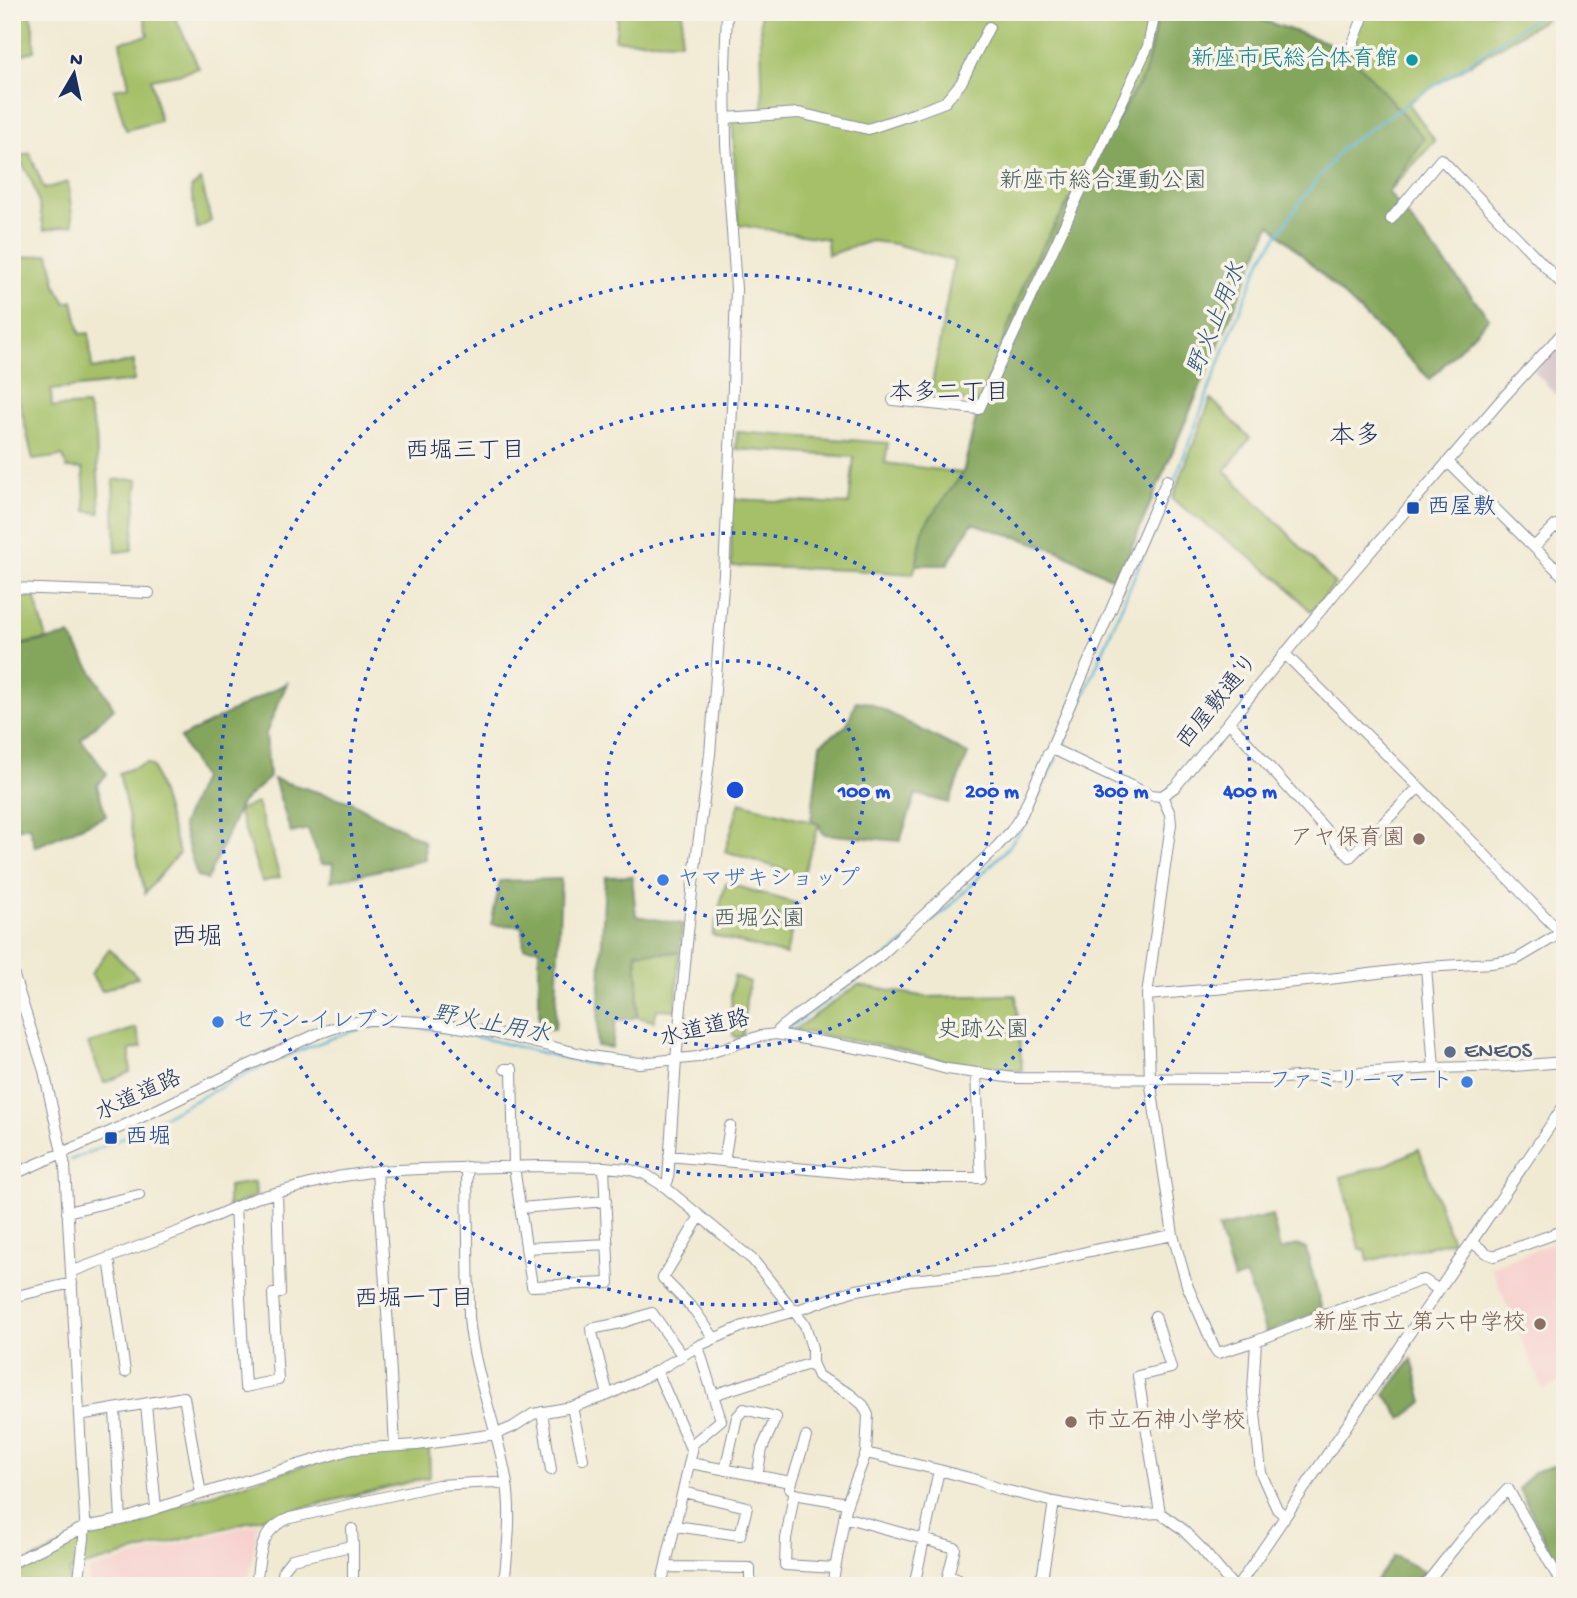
<svg xmlns="http://www.w3.org/2000/svg" width="1577" height="1598" font-family="'Gochi Hand','Klee One',sans-serif">
<rect width="100%" height="100%" fill="#f7f3e8"/>
<filter id="ink" filterUnits="userSpaceOnUse"><feTurbulence type="fractalNoise" baseFrequency=".0143" numOctaves="2"/><feDisplacementMap in="SourceGraphic" scale="14" xChannelSelector="R" yChannelSelector="G"/><feConvolveMatrix kernelMatrix="1 2 1 2 8 2 1 2 1" color-interpolation-filters="sRGB"/></filter>
<filter id="wash" filterUnits="userSpaceOnUse"><feTurbulence type="fractalNoise" baseFrequency=".00686" numOctaves="4" result="noise"/><feDisplacementMap in="SourceGraphic" scale="28" xChannelSelector="R" yChannelSelector="G"/><feGaussianBlur stdDeviation="1.57" result="paint"/><feColorMatrix in="noise" values="0 0 0 0 0 0 0 0 0 0 0 0 0 0 0 0 0 1.4 0 .05"/><feComposite in="paint" operator="in"/></filter>
<g filter="url(#wash)">
<rect width="100%" height="100%" fill="#f1ead3"/>
<path fill="#f7d0ce" d="M1565,1238V1380L1543,1390L1491,1267Z
M258,1523L248,1586H87L90,1569Z"/>
<path fill="#d2bec4" d="M1565,338V404L1534,371Z"/>
<path fill="#a5c067" stroke="#607862" stroke-width="2" d="M12,12H30L34,33V51L12,57Z
M143,12H174L175,17L199,68L183,73L151,79L160,121L126,130L114,89L129,86L120,42L148,36Z
M618,12H683L681,42L615,40Z
M760,12H1247V15L1346,49L1362,12H1557L1408,102L1435,141L1388,192L1489,318L1430,379L1270,224L1117,581L1057,550L972,523L947,565H916L913,574L851,570L731,566V499L849,504L854,457L736,449L737,432L888,443L885,463L963,473L979,404L930,395L954,261L895,244L871,241L828,255L827,239L738,225L732,113L763,110Z
M30,153L44,189L68,182L73,225L44,230C39,201 35,180 17,157Z
M201,180L211,221L197,229L191,188Z
M49,254L57,288L66,303L73,301L80,334L89,333L92,369L134,361V381L51,390L52,407L87,405L96,435L100,513L86,511L83,469L67,468L63,456L33,460L12,369V332L17,329L14,291L12,290V286L17,285L12,266V259Z
M1211,399L1250,438L1225,471L1281,526L1335,584L1311,612L1282,581L1172,499Z
M138,479L132,550L116,552L113,480Z
M33,593L47,639L12,646V600Z
M147,763L153,767L179,853L145,893L119,773Z
M740,802L819,824L803,876L725,851Z
M257,803L280,877L262,882L238,810Z
M726,883L798,904L786,955L712,935Z
M109,949L138,977L102,991L91,974Z
M636,952L679,953L676,1010L657,1009L654,1021L637,1017L638,983Z
M734,976L750,982L746,1000L743,1035L737,1038L733,1035L731,996Z
M858,985L927,997L1016,995L1022,1071L943,1061L898,1049L794,1030Z
M136,1028L142,1047L130,1050V1072L104,1083L88,1044Z
M1419,1149L1452,1241L1368,1261L1366,1251L1359,1248L1341,1177L1388,1164Z
M255,1182L256,1196L228,1208V1186Z
M429,1448L430,1477L262,1518L77,1568L70,1571L68,1586H12V1570L75,1540L265,1477L352,1452Z"/>
<path fill="#84a65c" stroke="#506a5d" stroke-width="2" d="M1159,12H1247V15L1346,49L1424,138L1388,192L1489,318L1430,379L1270,224L1117,581L1057,550L972,523L947,565H916L924,526L963,473L980,403L1030,267L1145,73Z
M70,635L114,708L81,739L107,774L97,785L106,816L35,847L29,826L12,830V647Z
M287,683L266,733L269,778L241,803L207,880L197,876L182,825L202,778L180,738Z
M856,701L870,703L968,754L949,803L916,794L900,841L823,834L819,824L811,821L820,744L847,725Z
M274,779L351,802L424,841L425,860L331,881L333,863L321,864L308,829L291,833Z
M632,876L636,916L683,924L679,953L636,952L638,983L637,1017L616,1021L612,1048L597,1046L605,877Z
M561,879L555,1030H539V948H524L522,926L491,925L500,881Z
M1272,1215L1280,1250L1297,1245L1306,1249L1322,1310L1266,1333L1246,1276L1234,1280L1218,1228Z
M1412,1359L1423,1402L1402,1419L1385,1394Z
M1565,1462V1580L1519,1489L1533,1472Z
M1394,1556L1430,1574L1421,1586H1372Z"/>
<g fill="none" stroke-linecap="round" stroke-linejoin="round">
<path stroke="#56b4d5" stroke-width="2.5" d="M1063,746L1174,482L1231,332L1262,258L1306,194L1343,147L1544,12
M786,1030L864,974L945,911L1006,850L1023,827L1056,759
M71,1160C91,1151 111,1144 130,1134C188,1105 245,1072 306,1048C333,1038 358,1026 387,1026C458,1026 527,1052 596,1065"/>
</g>
</g>
<g filter="url(#ink)">
<g fill="none" stroke-linecap="round" stroke-linejoin="round">
<g stroke="#868c98" stroke-width="12">
<path id="minor" d="M1351,49L1365,12
M726,118L799,113L868,129L913,114L945,102L961,83L989,27
M1391,219L1441,159L1565,287
M893,400L979,409L1148,46L1153,22V12
M1448,462L1565,578
M1534,547L1556,525L1565,533
M1556,569L1565,560
M12,588L149,593
M1284,653L1419,787L1561,933
M1229,722L1350,857L1419,787
M1051,751L1053,744L1167,480
M1162,796L1170,814L1171,824L1147,995L1150,1079L1173,1235L1187,1285L1215,1349L1218,1353L1256,1341L1312,1319L1380,1296L1419,1281L1424,1280L1439,1290
M1426,967L1434,1068
M12,970L44,1071L65,1166L85,1520L84,1539L78,1586
M1147,995L1329,979L1426,967L1491,963L1517,959L1561,933L1565,929
M776,1034L781,1027L789,1021L881,955L993,851L1011,831L1022,814L1048,754L1051,751H1057L1150,795L1162,796L1175,787L1340,587L1501,400L1565,330
M505,1069H512L514,1167L532,1286L609,1283L604,1167
M669,1156L903,1178H981L976,1074
M724,1161L730,1126
M467,1167L469,1316C473,1373 498,1427 507,1484C512,1517 507,1552 504,1586
M377,1171L389,1340L395,1446
M12,1175L121,1127L247,1066L317,1034L346,1024L368,1020H389L434,1023L494,1033L590,1056L639,1063L698,1057L760,1036L776,1034L891,1054L947,1069L1014,1078L1267,1079L1434,1068L1513,1066L1565,1062
M665,1187L668,1180L676,1060L692,891L710,754L724,573L733,387L736,289L726,144L725,66L727,12
M235,1207L245,1387L278,1380L273,1294L280,1293L277,1193
M520,1208L606,1201
M67,1212L139,1195
M700,1216L663,1278L695,1311L714,1338
M1472,1242L1486,1253L1494,1256L1565,1230
M526,1248L608,1244
M109,1258L125,1372
M71,1272L188,1228L256,1198L337,1177L377,1171L420,1169L541,1166L604,1167L627,1169L645,1174L665,1187L753,1260L805,1325L812,1348V1363L818,1376L850,1394L863,1405L868,1415L866,1453L847,1503L832,1586
M12,1297L72,1283
M1155,1316L1171,1368L1138,1376L1160,1513
M1256,1341L1253,1392L1261,1473L1277,1509L1285,1516
M698,1346L713,1395L812,1363
M657,1371L692,1451L661,1586
M608,1395L591,1329L621,1323L652,1313L682,1355
M146,1404L156,1508
M572,1407L583,1459
M115,1410L121,1520
M542,1412L551,1470
M79,1415L184,1397L201,1494
M690,1446L721,1420L713,1395
M866,1453L939,1470L977,1480L1000,1489L1054,1502L1124,1515L1160,1513L1181,1528L1199,1546L1233,1586
M690,1463L791,1482
M725,1470L737,1417L744,1409L776,1417L762,1449L757,1476
M790,1488L806,1437
M844,1517L955,1548L948,1576L957,1579L956,1586
M675,1526L740,1535L747,1507L683,1492
M352,1529L353,1547
M12,1563L85,1527L121,1520L201,1494L352,1449L417,1445L496,1434L513,1427L533,1414L572,1407L608,1395L657,1371L698,1346L743,1326L795,1311L852,1291L910,1280L1007,1271L1090,1251L1173,1235
M666,1567L750,1568V1586
M835,1568L785,1565L786,1539L794,1494L847,1503
M256,1586C260,1556 258,1530 290,1518L438,1485L494,1482L507,1485
M281,1586L284,1569L292,1559L347,1547H353V1586
M914,1586L939,1470
M1035,1586L1043,1573L1054,1502
M1238,1586L1565,1104
M1424,1586L1460,1541L1508,1489L1563,1586"/>
</g>
<use href="#minor" stroke="#fff" stroke-width="10"/>
</g>
</g>
<g fill="none" stroke="#1d4ed8" stroke-width="3.5" stroke-dasharray="3.5 7">
<circle cx="735" cy="790" r="129"/>
<circle cx="735" cy="790" r="257"/>
<circle cx="735" cy="790" r="386"/>
<circle cx="735" cy="790" r="515"/>
</g>
<circle fill="#0f9aa8" stroke="#f7f3e8" stroke-width="2.5" cx="1412" cy="60" r="7"/>
<g fill="#1a4fb4" stroke="#f7f3e8" stroke-width="2.5">
<rect x="1406" y="501" width="14" height="14" rx="3.5"/>
<rect x="104" y="1131" width="14" height="14" rx="3.5"/>
</g>
<g fill="#8d6e63" stroke="#f7f3e8" stroke-width="2.5">
<circle cx="1419" cy="839" r="7"/>
<circle cx="1540" cy="1324" r="7"/>
<circle cx="1071" cy="1422" r="7"/>
</g>
<g fill="#3f7fe0" stroke="#f7f3e8" stroke-width="2.5">
<circle cx="663" cy="880" r="7"/>
<circle cx="218" cy="1022" r="7"/>
<circle cx="1467" cy="1082" r="7"/>
</g>
<circle fill="#5c6f8a" stroke="#f7f3e8" stroke-width="2.5" cx="1450" cy="1052" r="7"/>
<g text-anchor="middle" dominant-baseline="central" stroke-width="7" stroke-linejoin="round" paint-order="stroke">
<g font-size="23" fill="#0d838f" stroke="#f7f3e8" text-anchor="end">
<text x="1398" y="60">新座市民総合体育館</text>
</g>
<g font-size="23" fill="#445a61" stroke="#f7f3e8">
<text x="1103" y="182">新座市総合運動公園</text>
<text x="759" y="920">西堀公園</text>
<text x="983" y="1031">史跡公園</text>
</g>
<g font-size="23" fill="#164399" stroke="#f7f3e8" text-anchor="start">
<text x="1427" y="508">西屋敷</text>
<text x="125" y="1138">西堀</text>
</g>
<g font-size="23" fill="#1b2f5e" stroke="#f7f3e8">
<text transform="translate(1219 702) rotate(-51)">西屋敷通り</text>
<text transform="translate(705 1030) rotate(-14)">水道道路</text>
<text transform="translate(139 1097) rotate(-25)">水道道路</text>
</g>
<g font-size="23" fill="#785e54" stroke="#f7f3e8" text-anchor="end">
<text x="1405" y="839">アヤ保育園</text>
<text x="1526" y="1324">新座市立 第六中学校</text>
<text x="1085" y="1422" text-anchor="start">市立石神小学校</text>
</g>
<g font-size="23" fill="#366cbe" stroke="#f7f3e8" text-anchor="start">
<text x="677" y="880">ヤマザキショップ</text>
<text x="232" y="1022">セブン-イレブン</text>
<text x="1453" y="1082" text-anchor="end">ファミリーマート</text>
</g>
<g font-size="23" fill="#4e5e75" stroke="#f7f3e8" text-anchor="start">
<text x="1464" y="1052">ENEOS</text>
</g>
<g font-size="24" font-style="italic" fill="#2d5782" stroke="#f7f3e8">
<text transform="translate(1218 320) rotate(-68)">野火止用水</text>
<text transform="translate(491 1026) rotate(11)">野火止用水</text>
</g>
<g font-size="24" fill="#1b2f5e" stroke="#f7f3e8">
<text x="949" y="394">本多二丁目</text>
<text x="465" y="452">西堀三丁目</text>
<text x="414" y="1300">西堀一丁目</text>
</g>
<g font-size="26" fill="#1b2f5e" stroke="#f7f3e8">
<text x="1355" y="438">本多</text>
<text x="197" y="939">西堀</text>
</g>
</g>
<circle cx="735" cy="790" r="10" fill="#1d4ed8" stroke="#f7f3e8" stroke-width="3.5"/>
<g font-size="21" text-anchor="middle" font-weight="bold" fill="#1d4ed8" stroke="#f7f3e8" stroke-width="7" stroke-linejoin="round" paint-order="stroke">
<text x="864" y="797">100 m</text>
<text x="992" y="797">200 m</text>
<text x="1121" y="797">300 m</text>
<text x="1250" y="797">400 m</text>
</g>
<rect width="1577" height="1598" fill="none" stroke="#f7f3e8" stroke-width="42"/>
<g transform="translate(74 74) rotate(9)" stroke="#f7f3e8" stroke-width="5" paint-order="stroke">
<path d="M0-5L12 26L0 18L-12 26Z" fill="#1b2f5e"/>
<text y="-10" font-size="19" font-weight="bold" text-anchor="middle" fill="#1b2f5e">N</text>
</g>
</svg>
